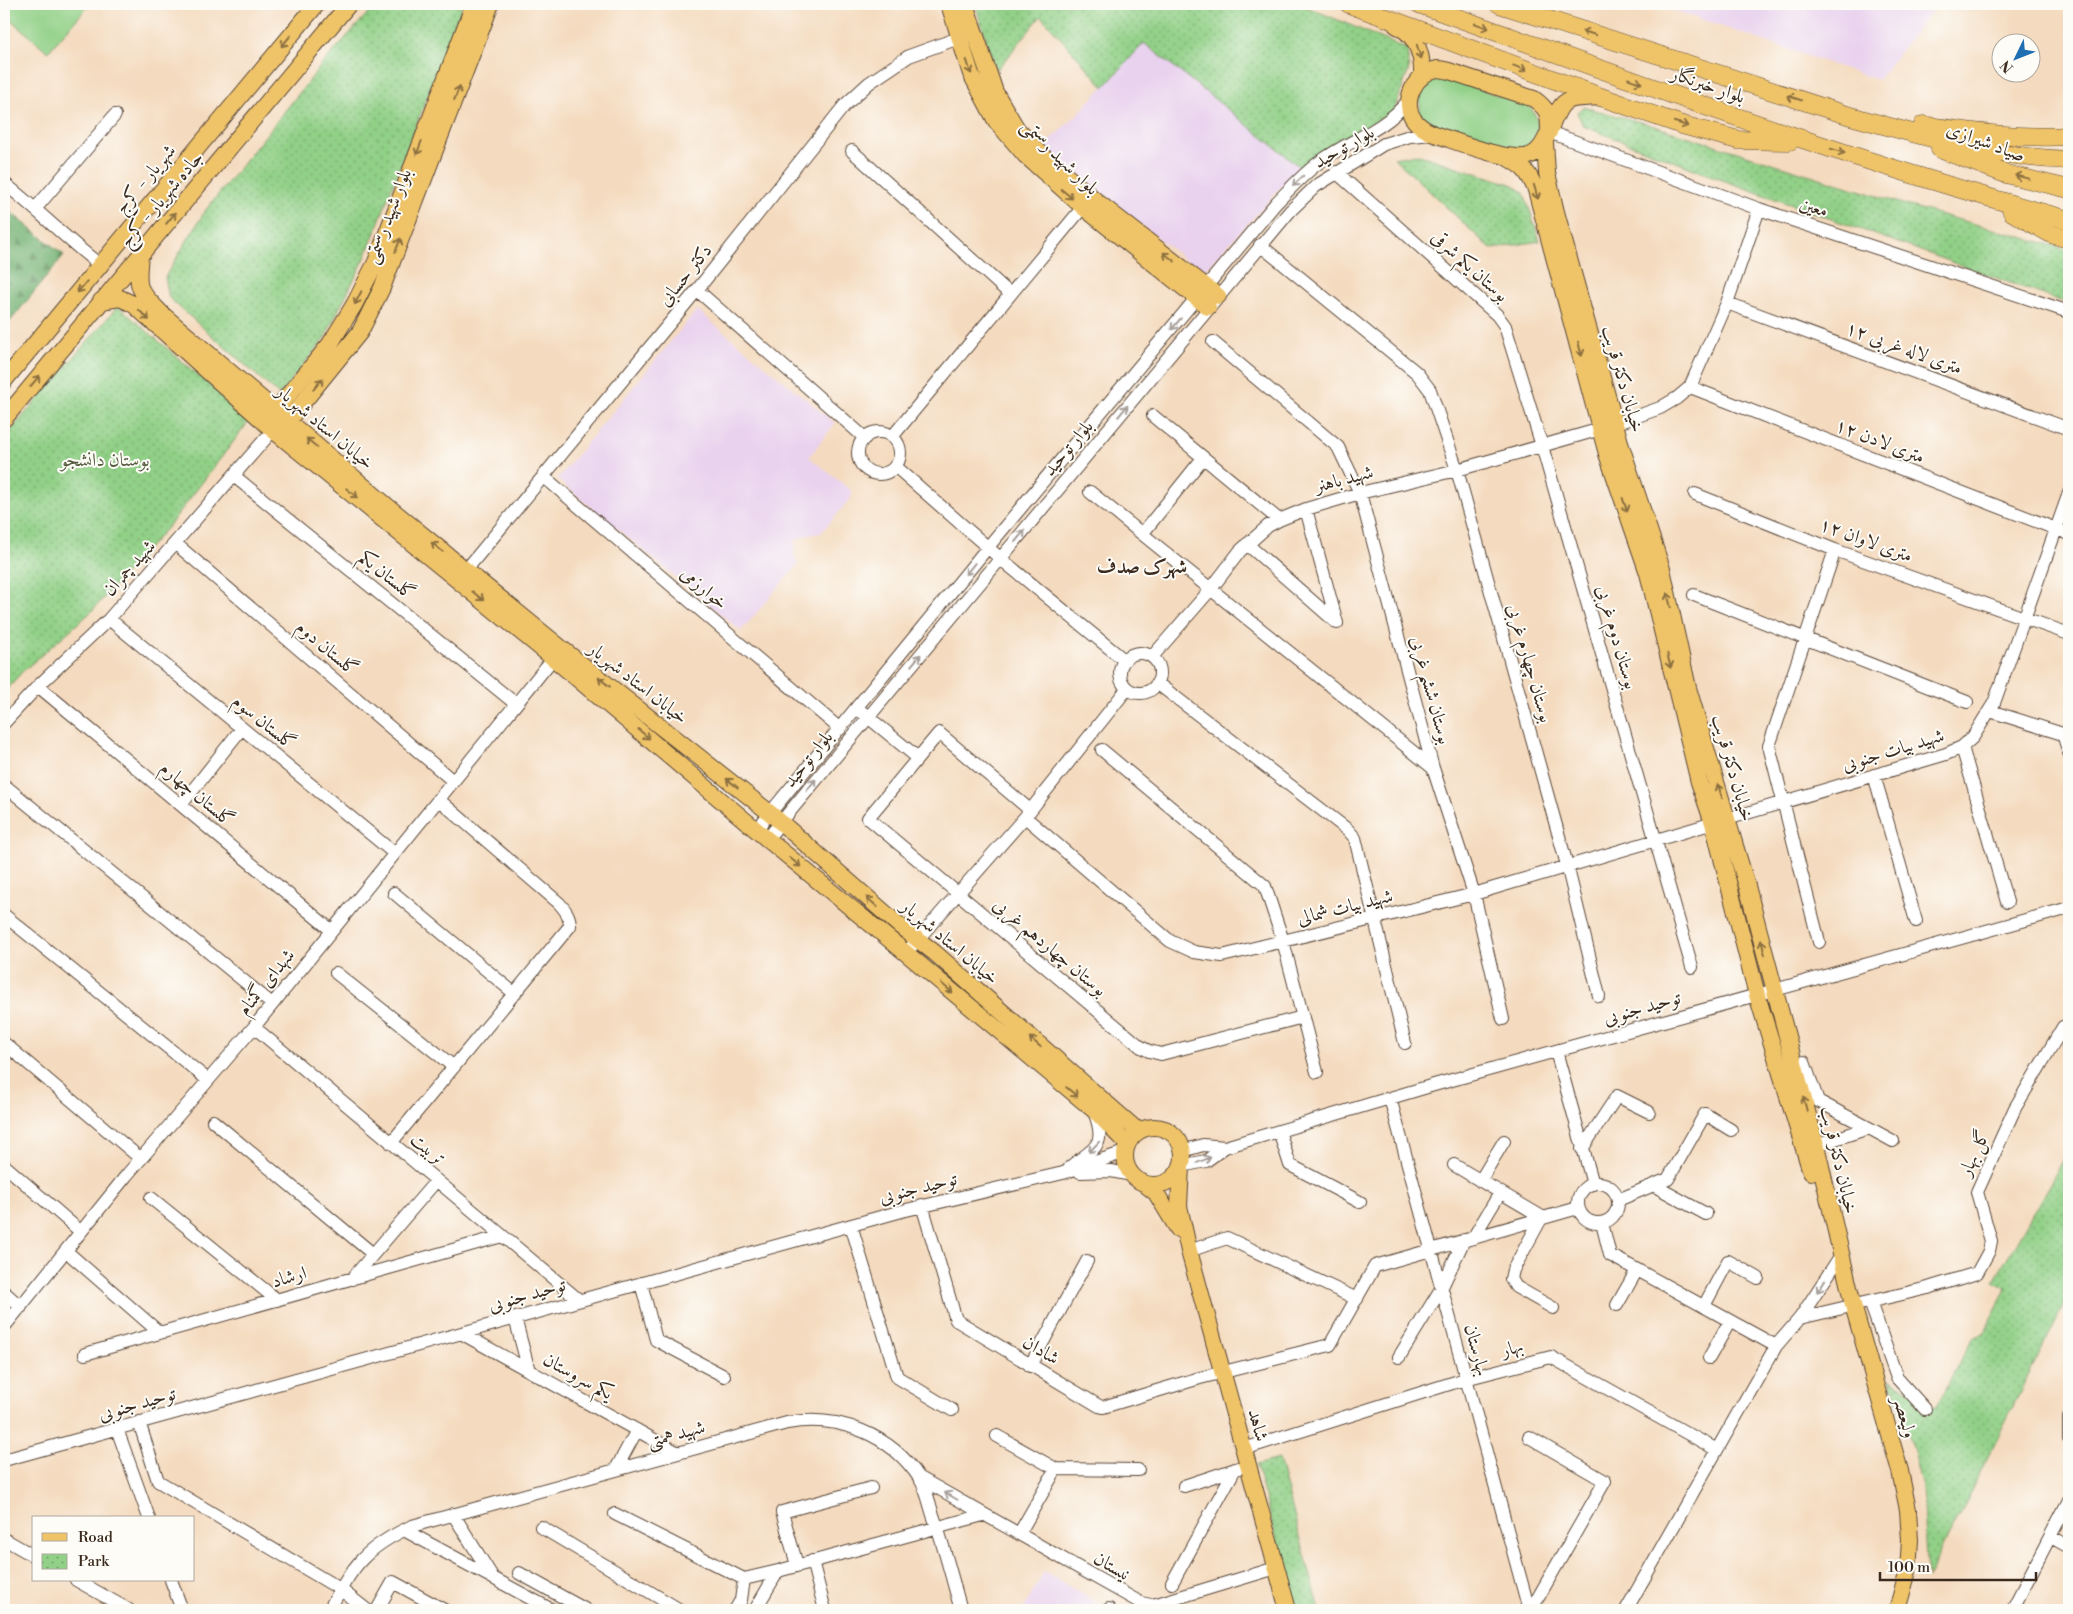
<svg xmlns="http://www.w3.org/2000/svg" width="2073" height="1614" font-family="'Libre Bodoni',Amiri,serif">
<defs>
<pattern id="forest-firs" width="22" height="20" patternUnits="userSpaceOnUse" patternTransform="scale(1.25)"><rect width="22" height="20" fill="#74b274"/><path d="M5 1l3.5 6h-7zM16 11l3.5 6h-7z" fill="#60915f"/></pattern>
<pattern id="park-dots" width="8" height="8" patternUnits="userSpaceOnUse" patternTransform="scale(1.25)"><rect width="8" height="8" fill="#91d087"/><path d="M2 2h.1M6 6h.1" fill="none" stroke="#78a96e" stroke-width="1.8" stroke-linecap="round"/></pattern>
</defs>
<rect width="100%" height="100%" fill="#fdfcf7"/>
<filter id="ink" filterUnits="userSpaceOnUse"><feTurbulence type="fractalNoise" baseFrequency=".02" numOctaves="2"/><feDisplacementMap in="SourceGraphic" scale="10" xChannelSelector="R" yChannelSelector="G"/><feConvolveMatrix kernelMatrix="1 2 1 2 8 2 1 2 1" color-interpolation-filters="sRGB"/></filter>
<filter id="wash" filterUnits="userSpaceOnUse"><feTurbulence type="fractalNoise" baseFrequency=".0096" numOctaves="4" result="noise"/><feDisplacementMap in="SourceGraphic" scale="20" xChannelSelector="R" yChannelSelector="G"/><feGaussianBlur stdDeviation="1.12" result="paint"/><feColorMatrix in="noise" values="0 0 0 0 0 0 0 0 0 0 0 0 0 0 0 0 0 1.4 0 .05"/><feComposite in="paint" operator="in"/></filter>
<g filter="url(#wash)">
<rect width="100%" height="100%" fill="#f4dabe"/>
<path fill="#e9d2ee" d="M1656,4H1937L1878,80Z
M1144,43L1300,167L1202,273L1043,146L1074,118Z
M697,310L835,423L809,457L852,491L851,498L821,533L806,535L795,541L794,555L798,564L741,631L557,479Z
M1044,1572L1109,1609L1023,1610Z"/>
<path fill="#91d087" stroke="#667d52" d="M4,4H90L48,52L4,14Z
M1443,78L1526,104C1543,117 1543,143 1520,149C1511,151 1439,128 1430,123C1425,120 1423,116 1420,111V93L1431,82Z"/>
<path fill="url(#forest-firs)" stroke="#586e49" d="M4,207L64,255L4,329Z"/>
<path fill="url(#park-dots)" stroke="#667d52" d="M376,4H463L365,258L323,341L279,395L169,298L165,277L205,211L324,62Z
M975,4H1300L1407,49L1409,69L1394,111L1328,148L1300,167L1144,43L1104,87L1041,16L996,71Z
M1584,107L1648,124L1906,205L2069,250V304L1725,181L1583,126L1577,112Z
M1416,154L1514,185L1524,193L1540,241L1491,249L1394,158Z
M118,306L250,420L172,522L91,612L22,672L4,692V438Z
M2069,1150V1294L1927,1579L1922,1487L1907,1428L1890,1379L1935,1407L1973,1337L1984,1331L2007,1288L1994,1281Z
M1279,1459L1320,1610H1296L1256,1465Z"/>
</g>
<g filter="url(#ink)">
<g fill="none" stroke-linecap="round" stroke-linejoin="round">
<g stroke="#574436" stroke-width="14">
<path id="minor" d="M1549,132L1759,209L2069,312
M852,151L1010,294
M1336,172L1497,315L1505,326L1542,446L1692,967
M4,183C37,209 67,240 100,265
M36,208L115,115
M1260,245L1417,373L1430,390L1457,470L1567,865L1599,996
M697,290L865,438
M1727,303L2069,429
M1213,342L1338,447L1360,493L1433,768L1474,894L1503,1019
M1690,387L2069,534
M1153,416L1279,520
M858 453a21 21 0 1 1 42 0a21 21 0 1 1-42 0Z
M892,437L1083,207
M895,466L1001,559L1124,660
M234,476L516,704
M543,476L840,729
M1090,492L1433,768
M1695,494L1835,550L2069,634
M1142,534L1203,458
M176,544L453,781
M1247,544L1337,623L1306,509
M466,570L697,290L844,106L869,83L909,56L967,35
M1694,595L1967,702
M109,619L394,853
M1120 673a20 20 0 1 1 40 0a20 20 0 1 1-40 0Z
M1152,657L1211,589L1240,551L1268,526L1279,520L1306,509L1360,493L1457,470L1601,429L1660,408L1677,398L1690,387L1727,303L1759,209
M1157,683L1348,830L1355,838L1405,1043
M38,686L331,930
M1990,711L2069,736
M862,712L918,758L868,818L1141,1047L1149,1051L1161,1054L1303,1017
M4,723L38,686L109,619L273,430
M2063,734L2069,753
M1962,747L2007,902
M1102,750L1265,886L1283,941L1317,1072
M918,758L939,733L1030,810
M1874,775L1916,921
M4,785L272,1004
M181,805L242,728
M1025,817L1170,941L1194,952L1222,956L1474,894L1946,754L1962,747L1973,737L1994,703L2069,493
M757,829L988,547L1276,203C1290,189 1304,173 1321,161C1351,139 1383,131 1407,102
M767,839L1290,211L1316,186L1384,144L1410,136L1434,134
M394,893L515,994
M4,915L208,1080
M1819,942L1769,746L1835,550
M912,946L1025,817L1127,689
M336,973L454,1067
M254,1027L579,1300
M4,1043L141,1159
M1556,1051L1593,1184
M1804,1062L1818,1101L1869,1128
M1390,1098L1529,1610
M213,1121L373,1254
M1279,1131L1290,1165L1360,1202
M391,1143L570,926C570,916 566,911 559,903L438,799
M1816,1145L1869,1128L1893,1141
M1582,1149L1617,1096L1649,1112
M1182,1151L1203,1145L1225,1147
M4,1165L81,1232
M1454,1165L1542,1217L1513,1270L1511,1279L1516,1287L1553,1308
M1181,1166L1206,1161L1225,1147L1434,1085L2069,908
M1070,1167C1094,1148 1107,1147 1095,1114
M1080,1172L1111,1171L1132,1175
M1480,1181L1504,1141
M1578 1203a20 20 0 1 1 40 0a20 20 0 1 1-40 0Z
M1653,1185L1706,1214
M151,1198L277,1300
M1618,1200L1668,1179L1705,1114L1731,1130
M922,1205L956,1320L1099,1406L1103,1407L1200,1378L1330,1345L1375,1266L1578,1208
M1602,1223L1610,1255L1776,1346
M851,1225L897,1377L952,1410
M1473,1238L1500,1193
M66,1251L160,1333
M1189,1251L1227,1238L1357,1299
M352,1279L436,1181
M641,1283L656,1340L724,1376
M4,1292L21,1307
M1870,1302L1897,1378L1925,1409
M1617,1305L1637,1270
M1704,1306L1728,1261L1758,1278
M515,1318L529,1371
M1800,1318L1928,1288L1977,1273L1989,1251L1991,1241L1977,1192L2015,1108L2063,1027L2069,1025
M4,1327L126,1176L254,1027L559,651
M461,1333L678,1453
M85,1354L502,1236
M1399,1357L1441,1289L1464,1240
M1709,1358L1730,1321
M1030,1366L1087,1261
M2069,1417V1439
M139,1422L158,1481L340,1589L367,1610
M117,1429L149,1518
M997,1436L1056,1469L1138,1470
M1529,1437L1605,1481L1531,1610
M1244,1449L1465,1379L1551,1357L1717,1450
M4,1460L902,1211L1063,1173L1125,1152
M616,1469L637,1430
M920,1478L1141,1603L1151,1605L1160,1603L1276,1568
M1184,1486L1239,1468
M453,1514L493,1578
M615,1514L744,1579L778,1571
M541,1527L680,1610
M404,1530L552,1610
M1019,1534L1056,1469
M2051,1537L2069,1547
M4,1539L34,1556
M812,1561L825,1610
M797,1565L782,1512L871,1488
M519,1573L586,1610
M76,1580L129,1610
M171,1580L182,1610
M1172,1583L1235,1469
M329,1610C354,1565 363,1549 412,1526L787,1423C838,1414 891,1434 920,1479C927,1490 929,1503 933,1515C944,1546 952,1578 961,1610
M377,1610L393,1582L444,1610
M735,1610L741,1600L744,1579
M755,1610L778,1571L983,1515
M1108,1610L1109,1609
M1626,1610L1776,1346L1800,1318L1841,1255
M2012,1610L2069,1500"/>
</g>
<g stroke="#574436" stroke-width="18">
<path id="major" d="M949,4L971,74L996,121L1025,155L1083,207L1208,307
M965,4L995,92L1017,129L1040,154L1095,200L1218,296
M1396,25C1417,35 1423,55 1422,77
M1549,132C1549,114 1549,110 1534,99L1449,71C1445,70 1440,69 1437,69C1415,73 1400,103 1415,121C1420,127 1427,131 1434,134C1459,142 1499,159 1524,157C1549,155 1550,115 1564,103C1572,96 1591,98 1601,97
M1545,142L1547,173L1556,212L1621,446L1662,569L1688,688L1747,886L1816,1145L1853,1305L1900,1471L1908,1510L1910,1540L1908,1571L1897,1610
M1506,157C1524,167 1528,171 1536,190L1607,454L1648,573L1699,782L1713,823L1757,995L1811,1172
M140,255C136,291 138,289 162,314L386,505L561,648L770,813L900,926L935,953L1138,1131
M101,301L120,298L133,304L273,430L553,658L767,839L906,953L1094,1110L1127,1144
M4,381L317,4
M4,419L349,4
M274,422L275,411L330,344L354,305L376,262L474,4
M277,427L287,422L360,332L382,288L491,4
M1125 1156a29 29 0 1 1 58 0a29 29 0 1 1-58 0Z
M1181,1166L1179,1206L1189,1251L1288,1610
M1142,1182L1156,1193L1178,1229"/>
</g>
<g stroke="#574436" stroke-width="19">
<path id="highway" d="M1349,4L1601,97L1682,125L1738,140L1790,141
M1419,4C1634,81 1849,161 2069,220
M1499,4L1847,115C1919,135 1994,158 2069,160
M1923,125C1972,132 2020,139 2069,136
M1940,149L2006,174L2069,189
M2012,212L2051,234L2069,239"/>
</g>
<use href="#minor" stroke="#fff" stroke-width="12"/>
<use href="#major" stroke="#efc469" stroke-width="16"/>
<use href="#highway" stroke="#efc469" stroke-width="18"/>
</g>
<defs><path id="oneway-shaft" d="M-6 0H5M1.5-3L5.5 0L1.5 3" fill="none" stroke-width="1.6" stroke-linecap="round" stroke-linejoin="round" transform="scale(1.25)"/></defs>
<g stroke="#8c6f40">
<use href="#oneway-shaft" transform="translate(1482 26) rotate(20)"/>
<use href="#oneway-shaft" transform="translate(1589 33) rotate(-162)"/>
<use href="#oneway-shaft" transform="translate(286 41) rotate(130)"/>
<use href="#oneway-shaft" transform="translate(1419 52) rotate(73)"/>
<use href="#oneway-shaft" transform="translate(969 67) rotate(72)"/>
<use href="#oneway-shaft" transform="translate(1520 68) rotate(20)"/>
<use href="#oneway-shaft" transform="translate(1635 81) rotate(20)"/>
<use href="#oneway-shaft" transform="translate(457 93) rotate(-68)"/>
<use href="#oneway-shaft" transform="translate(1794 98) rotate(-162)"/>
<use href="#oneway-shaft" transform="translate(1681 124) rotate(17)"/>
<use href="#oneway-shaft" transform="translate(419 148) rotate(111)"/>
<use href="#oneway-shaft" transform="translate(1838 151) rotate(17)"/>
<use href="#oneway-shaft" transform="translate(2022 177) rotate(-166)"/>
<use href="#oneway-shaft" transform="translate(1536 192) rotate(73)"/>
<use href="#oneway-shaft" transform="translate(1067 194) rotate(40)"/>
<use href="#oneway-shaft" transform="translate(171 218) rotate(-50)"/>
<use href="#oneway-shaft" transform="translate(398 245) rotate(-69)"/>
<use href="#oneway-shaft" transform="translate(1169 257) rotate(-143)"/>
<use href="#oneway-shaft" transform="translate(82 287) rotate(130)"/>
<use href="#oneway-shaft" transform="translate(358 298) rotate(117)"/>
<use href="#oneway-shaft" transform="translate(144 315) rotate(44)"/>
<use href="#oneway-shaft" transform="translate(1580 349) rotate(75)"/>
<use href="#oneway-shaft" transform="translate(35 381) rotate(-50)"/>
<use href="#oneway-shaft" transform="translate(318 384) rotate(-50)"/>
<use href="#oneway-shaft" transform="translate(312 443) rotate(-140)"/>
<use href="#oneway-shaft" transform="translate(352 493) rotate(39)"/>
<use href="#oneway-shaft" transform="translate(1625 505) rotate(71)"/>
<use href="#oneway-shaft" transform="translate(437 547) rotate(-141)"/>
<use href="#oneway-shaft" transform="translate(478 596) rotate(39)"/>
<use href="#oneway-shaft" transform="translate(1669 600) rotate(-103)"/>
<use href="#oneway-shaft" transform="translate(1669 661) rotate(77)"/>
<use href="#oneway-shaft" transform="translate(604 682) rotate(-142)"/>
<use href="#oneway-shaft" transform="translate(644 734) rotate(40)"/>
<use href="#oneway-shaft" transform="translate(732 783) rotate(-142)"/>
<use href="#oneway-shaft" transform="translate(1720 791) rotate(-107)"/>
<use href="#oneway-shaft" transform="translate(795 862) rotate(40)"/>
<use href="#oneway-shaft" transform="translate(872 902) rotate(-139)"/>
<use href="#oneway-shaft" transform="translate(1763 947) rotate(-105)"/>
<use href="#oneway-shaft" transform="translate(947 988) rotate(40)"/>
<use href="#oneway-shaft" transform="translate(1035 1042) rotate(-139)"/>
<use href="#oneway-shaft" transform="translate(1072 1092) rotate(40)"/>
<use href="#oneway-shaft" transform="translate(1805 1104) rotate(-105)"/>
</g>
<g stroke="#a79f9a">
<use href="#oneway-shaft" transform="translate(1298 181) rotate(136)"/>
<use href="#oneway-shaft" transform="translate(1176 324) rotate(130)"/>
<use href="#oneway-shaft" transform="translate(1123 411) rotate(-50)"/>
<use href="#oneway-shaft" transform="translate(1020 536) rotate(-50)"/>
<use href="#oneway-shaft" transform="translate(970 569) rotate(129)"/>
<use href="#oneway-shaft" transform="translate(916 660) rotate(-50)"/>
<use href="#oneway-shaft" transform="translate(811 785) rotate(-51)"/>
<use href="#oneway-shaft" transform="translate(1094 1147) rotate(134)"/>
<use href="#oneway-shaft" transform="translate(1204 1160) rotate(-22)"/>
<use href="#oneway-shaft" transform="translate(1821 1286) rotate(123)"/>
<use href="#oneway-shaft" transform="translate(951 1496) rotate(-150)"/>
</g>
</g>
<g text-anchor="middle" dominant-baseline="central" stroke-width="4" stroke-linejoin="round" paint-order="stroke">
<g font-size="19" fill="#3b2a1e" stroke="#fdfcf7">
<text transform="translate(1708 85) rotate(19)">بلوار خبرنگار</text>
<text transform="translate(1986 142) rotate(20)">صیاد شیرازی</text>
<text transform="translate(1344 147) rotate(-30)">بلوار توحید</text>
<text transform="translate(1060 157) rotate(44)">بلوار شهید رستمی</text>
<text transform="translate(145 179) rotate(-50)">شهریار - کرج</text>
<text transform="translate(161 199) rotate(-50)">جاده شهریار - کرج</text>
<text transform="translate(1814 207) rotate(18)">معین</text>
<text transform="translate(388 216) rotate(-69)">بلوار شهید رستمی</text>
<text transform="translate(1470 266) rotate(42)">بوستان یکم شرقی</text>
<text transform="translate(685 275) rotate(-51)">دکتر حسابی</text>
<text transform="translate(1904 348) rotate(20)">۱۲ متری لاله غربی</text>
<text transform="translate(1623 379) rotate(74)">خیابان دکتر قریب</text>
<text transform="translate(325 427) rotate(40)">خیابان استاد شهریار</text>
<text transform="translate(1880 441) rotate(21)">۱۲ متری لادن</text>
<text transform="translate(1068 448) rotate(-50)">بلوار توحید</text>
<text transform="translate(1344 479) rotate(-15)">شهید باهنر</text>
<text transform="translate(1866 540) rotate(20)">۱۲ متری لاوان</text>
<text transform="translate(129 568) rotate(-48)">شهید چمران</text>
<text transform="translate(387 575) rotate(39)">گلستان یکم</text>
<text transform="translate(704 588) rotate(40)">خوارزمی</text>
<text transform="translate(1617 637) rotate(74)">بوستان دوم غربی</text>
<text transform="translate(327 648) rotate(40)">گلستان دوم</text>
<text transform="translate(1530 663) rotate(74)">بوستان چهارم غربی</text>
<text transform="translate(638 683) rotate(38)">خیابان استاد شهریار</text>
<text transform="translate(1431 690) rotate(75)">بوستان ششم غربی</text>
<text transform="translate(264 722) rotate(39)">گلستان سوم</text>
<text transform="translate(1893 750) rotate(-17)">شهید بیات جنوبی</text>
<text transform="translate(808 759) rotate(-51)">بلوار توحید</text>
<text transform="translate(1733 768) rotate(74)">خیابان دکتر قریب</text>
<text transform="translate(197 794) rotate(40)">گلستان چهارم</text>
<text transform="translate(1345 907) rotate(-14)">شهید بیات شمالی</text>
<text transform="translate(950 942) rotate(40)">خیابان استاد شهریار</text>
<text transform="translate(1050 947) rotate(40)">بوستان چهاردهم غربی</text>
<text transform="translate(266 982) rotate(-51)">شهدای گمنام</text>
<text transform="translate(1642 1008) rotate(-16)">توحید جنوبی</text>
<text transform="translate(428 1149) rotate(40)">تربیت</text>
<text transform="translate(1974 1153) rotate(-65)">گل بهار</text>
<text transform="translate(1839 1160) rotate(77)">خیابان دکتر قریب</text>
<text transform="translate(918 1188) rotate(-14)">توحید جنوبی</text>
<text transform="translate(289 1277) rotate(-16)">ارشاد</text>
<text transform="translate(527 1295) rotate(-16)">توحید جنوبی</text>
<text transform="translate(1512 1348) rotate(-15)">بهار</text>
<text transform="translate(1041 1350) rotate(31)">شادان</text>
<text transform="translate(1477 1350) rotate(75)">بهارستان</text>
<text transform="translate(578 1376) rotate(29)">یکم سروستان</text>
<text transform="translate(137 1404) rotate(-16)">توحید جنوبی</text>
<text transform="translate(1905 1417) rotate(74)">ولیعصر</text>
<text transform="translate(1258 1425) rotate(75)">شاهد</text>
<text transform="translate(676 1434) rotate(-15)">شهید همتی</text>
<text transform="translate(1112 1566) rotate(30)">نيستان</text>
</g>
<g font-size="19" fill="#555c3e" stroke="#fdfcf7">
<text x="105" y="460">بوستان دانشجو</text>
</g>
<g font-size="20" font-weight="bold" fill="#3b2a1e" stroke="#fdfcf7">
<text x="1142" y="567">شهرک صدف</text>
</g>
</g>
<rect width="2073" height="1614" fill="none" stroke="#fdfcf7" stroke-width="20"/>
<rect x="32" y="1516" width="162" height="65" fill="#fdfcf7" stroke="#afa8a0"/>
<rect x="42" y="1533" width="25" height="8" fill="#efc469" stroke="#afa8a0"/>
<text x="78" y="1542" font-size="15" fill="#3b2a1e">Road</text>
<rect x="42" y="1554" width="25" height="15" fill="url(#park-dots)" stroke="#afa8a0"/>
<text x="78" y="1566" font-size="15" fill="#3b2a1e">Park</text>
<g transform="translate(2016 58) rotate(227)"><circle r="24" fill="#fdfcf7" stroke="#afa8a0"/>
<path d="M0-4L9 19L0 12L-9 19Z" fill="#1f6fb2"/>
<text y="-8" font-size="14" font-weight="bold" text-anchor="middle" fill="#3b2a1e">N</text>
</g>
<path d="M1880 1572v8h156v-8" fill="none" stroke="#3b2a1e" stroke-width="2.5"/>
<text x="1888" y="1572" font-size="15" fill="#3b2a1e" stroke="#fdfcf7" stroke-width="4" paint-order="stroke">100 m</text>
</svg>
